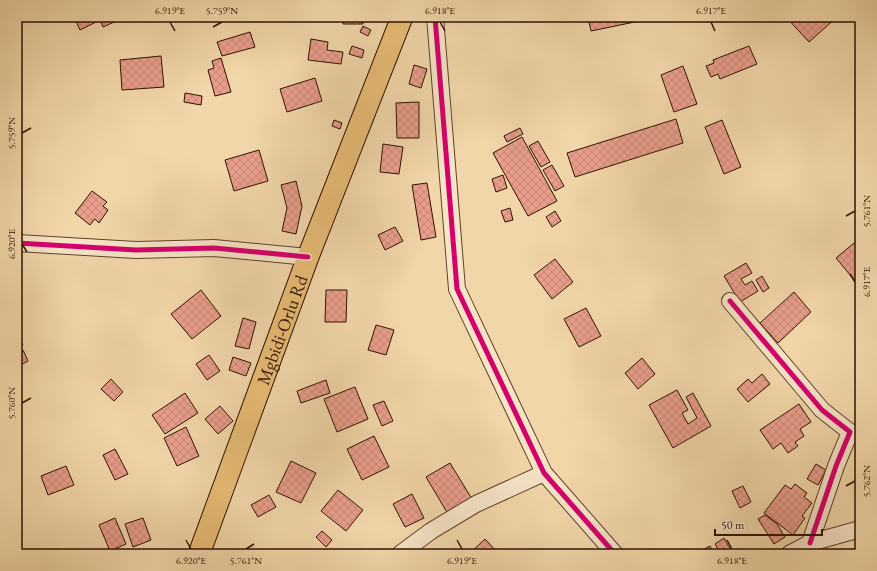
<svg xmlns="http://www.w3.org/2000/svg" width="877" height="571" font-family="'EB Garamond',serif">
<defs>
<pattern id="building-cross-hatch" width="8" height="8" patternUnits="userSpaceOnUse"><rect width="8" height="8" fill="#e99e8b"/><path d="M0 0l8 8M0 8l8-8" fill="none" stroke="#c88776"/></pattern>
</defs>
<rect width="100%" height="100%" fill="#f1d6a9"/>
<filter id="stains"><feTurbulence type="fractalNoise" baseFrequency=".005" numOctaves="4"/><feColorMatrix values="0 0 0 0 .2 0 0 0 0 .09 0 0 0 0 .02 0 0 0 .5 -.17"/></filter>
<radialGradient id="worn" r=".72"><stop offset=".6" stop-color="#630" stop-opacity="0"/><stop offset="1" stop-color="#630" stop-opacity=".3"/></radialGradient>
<path fill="url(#building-cross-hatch)" stroke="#2f1100" d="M74,17H122L123,18L103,27L100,20L80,30Z
M343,17H363V24H343Z
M588,17H659L591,31Z
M786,17H837L809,42Z
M363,26L371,30L368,36L360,32Z
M250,32L255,47L222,56L217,42Z
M311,39L328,42L327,50L343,52L341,64L308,60Z
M352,46L364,50L362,58L349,54Z
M749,46L757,64L720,79L718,74L711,77L706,66L714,63L713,60Z
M161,56L164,87L122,90L120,60Z
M221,58L231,92L215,96L208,70L214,68L212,61Z
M414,65L427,69L421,88L409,84Z
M683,66L697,104L674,112L661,75Z
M315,78L322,101L287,112L280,89Z
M185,93L202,96L201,105L184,102Z
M419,102V138H397L396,103Z
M676,119L683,143L575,177L567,153Z
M334,120L342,123L340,129L332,126Z
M722,120L741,167L724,174L705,127Z
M520,128L523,134L507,142L504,136Z
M522,137L557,201L528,216L493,153Z
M538,141L550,162L541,167L529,146Z
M383,144L403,147L399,174L380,172Z
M259,150L268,181L234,191L225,160Z
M552,165L564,186L555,191L543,170Z
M503,175L507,188L496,192L492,179Z
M296,181L302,206L296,234L282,231L287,208L281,185Z
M427,183L436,237L421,240L412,185Z
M92,191L107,202L103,206L108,210L99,223L95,219L90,225L75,213Z
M510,208L513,220L505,222L501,211Z
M555,211L561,221L552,227L546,217Z
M395,227L403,241L385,250L378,235Z
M859,239L860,240V277L855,281L836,258Z
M555,259L573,282L552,299L534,275Z
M746,263L752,273L741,279L745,285L752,281L758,291L740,302L724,276Z
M762,276L769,288L763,292L756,280Z
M201,290L221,316L192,339L171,314Z
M326,290H347L346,322H325Z
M794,292L811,312L778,343L760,323Z
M586,308L601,336L579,347L564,319Z
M243,318L256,322L249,349L235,346Z
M376,325L394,330L386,355L368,350Z
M17,332L23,345L17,348Z
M23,350L28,361L17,367V353Z
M209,355L220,371L207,380L196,364Z
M233,357L251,363L246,376L229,370Z
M642,358L655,374L638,389L625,373Z
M762,374L770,384L748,402L737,389L748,379L752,383Z
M111,379L123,392L114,401L101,389Z
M326,380L330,393L301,403L297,391Z
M355,387L368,419L337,432L324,399Z
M677,390L688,410L682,413L688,424L697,418L686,397L693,393L711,426L673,448L649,405Z
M185,393L198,413L165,434L152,415Z
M384,401L393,421L382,426L373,405Z
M799,404L811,422L800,429L804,436L795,442L798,446L788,453L781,443L773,449L760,430Z
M220,406L233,421L218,434L205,419Z
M186,427L199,456L177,466L164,438Z
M374,436L389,467L362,480L347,449Z
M115,449L128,474L115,480L103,455Z
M291,461L316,473L301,503L276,492Z
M450,463L472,499L448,514L426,477Z
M816,464L826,470L818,485L807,479Z
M66,466L74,485L48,495L41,476Z
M795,484L807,493L804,497L812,503L802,516L805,518L793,535L764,513L785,485L791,489Z
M743,486L751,502L740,508L732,491Z
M338,490L363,510L346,531L321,511Z
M412,494L424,518L405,527L393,504Z
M269,495L276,507L258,517L251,505Z
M765,515L777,524L785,537L774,544L758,519Z
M115,518L126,544L110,551L99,525Z
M143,518L151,540L133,547L125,524Z
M322,531L332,540L326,547L316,537Z
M724,538L733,554H721L715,544Z
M485,539L499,554H469Z
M710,546L714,554H695Z"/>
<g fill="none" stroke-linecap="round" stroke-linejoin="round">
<g stroke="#60422a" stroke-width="18">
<path id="minor" d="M435,17L457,289L544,473L615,554
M17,243L136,250L214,248L308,257
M730,301L822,410L850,432L836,466L810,543
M400,554L431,531L476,504L544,473
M789,554L810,543L860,529"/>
</g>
<g stroke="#2f1100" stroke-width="23">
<g id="major">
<path id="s1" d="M199,554L308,257L402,17"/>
</g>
</g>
<use href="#minor" stroke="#f6e4c7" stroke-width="16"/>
<use href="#major" stroke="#e8bb74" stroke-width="21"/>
<g stroke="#f6e4c7" stroke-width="8">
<path id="cycleway" d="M435,17L457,289L544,473L615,554
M17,243L136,250L214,248L308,257
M730,301L822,410L850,432L836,466L810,543"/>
</g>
<use href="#cycleway" stroke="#d6006c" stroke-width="5"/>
</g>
<path fill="none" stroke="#2f1100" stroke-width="1.5" d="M170,22L175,31M440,22L445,31M711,22L715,31M213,27L222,22M22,133L31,128M846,216L855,211M22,244L27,252M850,274L855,282M22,403L31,398M846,486L855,481M186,540L191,549M457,540L462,549M727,540L732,549M246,549L254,544"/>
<g text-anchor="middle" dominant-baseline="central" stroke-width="4" stroke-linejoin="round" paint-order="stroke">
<g font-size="18" fill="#2f1100" stroke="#f6e4c7">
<text stroke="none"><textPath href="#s1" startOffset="239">Mgbidi-Orlu Rd</textPath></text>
</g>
</g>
<rect width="877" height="571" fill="none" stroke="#f1d6a9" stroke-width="44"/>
<path d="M715 529v6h107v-6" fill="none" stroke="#2f1100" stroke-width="2"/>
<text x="721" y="529" font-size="12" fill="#2f1100" stroke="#f6e4c7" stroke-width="3" paint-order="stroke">50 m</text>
<rect x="22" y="22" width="833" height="527" fill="none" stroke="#2f1100" stroke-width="1.5"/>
<g font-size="10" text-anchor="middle" fill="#2f1100">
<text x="170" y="14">6.919°E</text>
<text x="222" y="14">5.759°N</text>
<text x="440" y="14">6.918°E</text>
<text x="711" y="14">6.917°E</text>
<text transform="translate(11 133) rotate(-90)" y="4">5.759°N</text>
<text transform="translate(866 211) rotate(-90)" y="4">5.761°N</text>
<text transform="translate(11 244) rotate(-90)" y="4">6.920°E</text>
<text transform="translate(866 282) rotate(-90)" y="4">6.917°E</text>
<text transform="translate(11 403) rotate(-90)" y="4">5.760°N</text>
<text transform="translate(866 481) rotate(-90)" y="4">5.762°N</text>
<text x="191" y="564">6.920°E</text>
<text x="246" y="564">5.761°N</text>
<text x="462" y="564">6.919°E</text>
<text x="732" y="564">6.918°E</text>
</g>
<rect width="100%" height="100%" filter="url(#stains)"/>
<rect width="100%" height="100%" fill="url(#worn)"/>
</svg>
